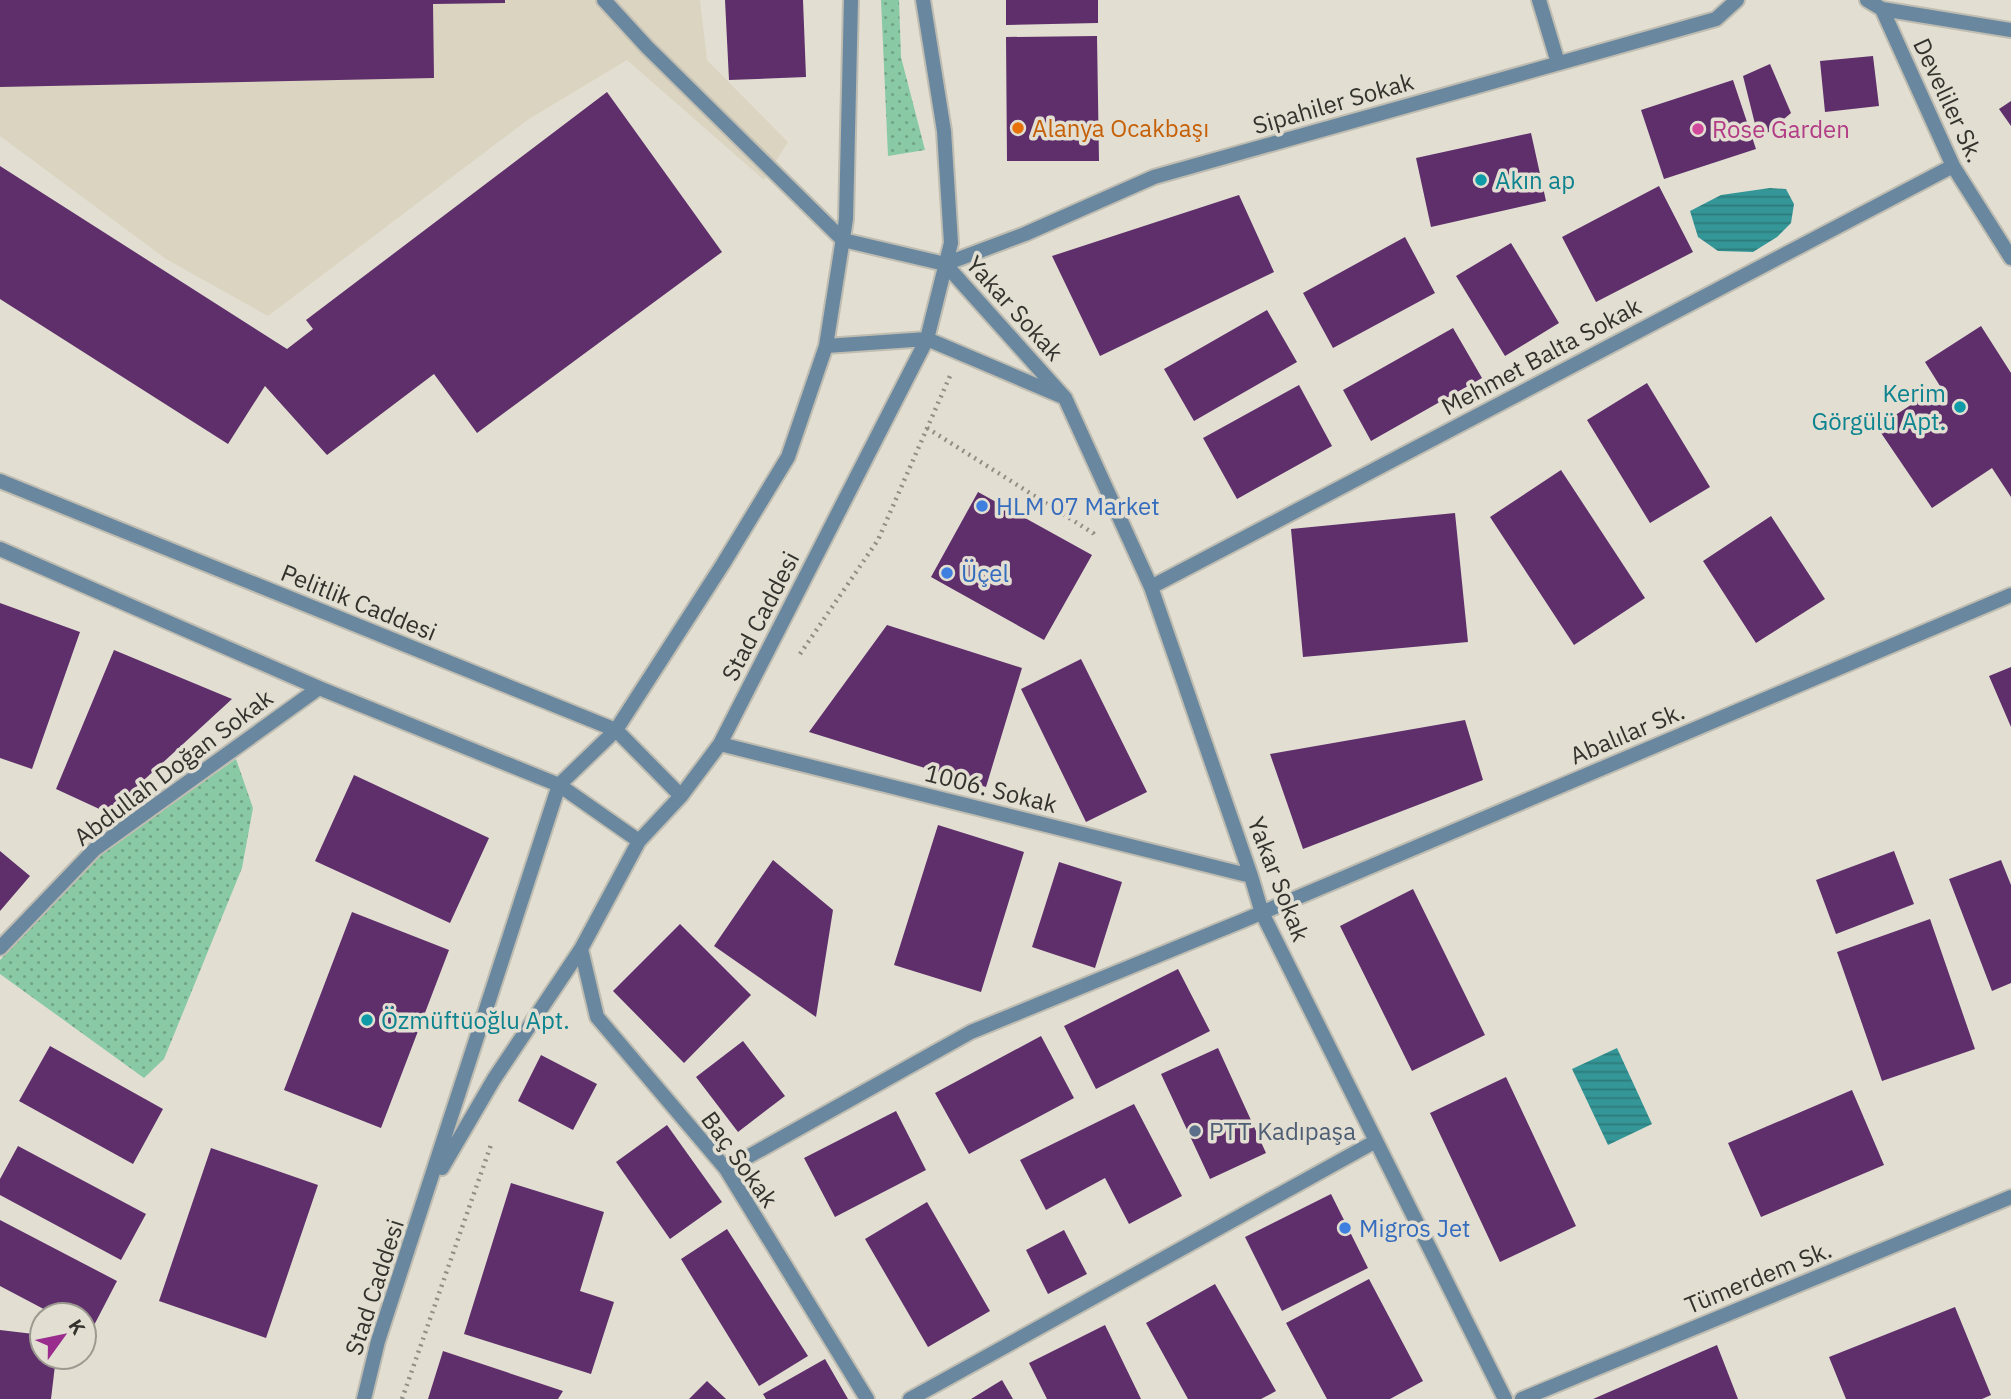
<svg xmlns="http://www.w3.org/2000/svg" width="2011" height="1399" font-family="'IBM Plex Sans',sans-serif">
<defs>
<pattern id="park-dots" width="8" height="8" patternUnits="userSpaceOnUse" patternTransform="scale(1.75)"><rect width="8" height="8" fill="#89c9a4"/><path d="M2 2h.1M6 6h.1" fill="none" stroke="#71a486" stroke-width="1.8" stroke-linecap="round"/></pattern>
<pattern id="water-rules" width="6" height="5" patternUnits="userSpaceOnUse" patternTransform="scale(1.75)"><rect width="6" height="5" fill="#359697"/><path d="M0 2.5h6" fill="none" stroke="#2d7b7c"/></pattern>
</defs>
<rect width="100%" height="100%" fill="#e2dfd2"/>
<path fill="#dad4c1" d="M0,0H700L707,60L788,142L764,180L627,60L529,119L268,316L166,259L0,136Z"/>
<path fill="url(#park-dots)" d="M881,0H899L901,57L925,150L888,156Z
M236,759L253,808L242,868L164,1059L144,1078L0,974V960L101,854Z"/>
<path fill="url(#water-rules)" d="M1770,188L1786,189L1794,204L1791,223L1777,237L1753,252L1718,251L1698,237L1690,211L1721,195Z
M1617,1048L1652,1124L1608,1145L1572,1069Z"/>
<path fill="#5e2f6b" d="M0,0H505V3L433,4L434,78L0,87Z
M725,0H803L806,77L729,80Z
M1006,0H1098V23L1006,25Z
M1097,36L1099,161H1007L1006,37Z
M1873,56L1879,106L1825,112L1820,61Z
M1770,64L1791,113L1759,140L1743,76Z
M1733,80L1756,149L1664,179L1641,110Z
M607,92L722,252L477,433L434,374L327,455L265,386L228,444L0,299V166L287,349L313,329L306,320Z
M2011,101V126L1999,109Z
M1531,133L1546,201L1431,227L1416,158Z
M1659,186L1693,252L1596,302L1562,237Z
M1239,195L1274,272L1100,356L1052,256Z
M1405,237L1435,293L1333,348L1303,293Z
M1511,243L1559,323L1505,356L1456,276Z
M1267,310L1297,362L1194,421L1164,369Z
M1981,326L2011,373V497L1992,468L1932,508L1877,427L1940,386L1925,362Z
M1453,328L1482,378L1371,441L1343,390Z
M1647,383L1710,487L1650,523L1587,420Z
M1299,385L1332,446L1237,499L1203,438Z
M1561,470L1645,598L1574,645L1490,517Z
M978,492L1092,555L1044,640L931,577Z
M1455,513L1468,642L1303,657L1291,529Z
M1771,516L1825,599L1756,643L1703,561Z
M0,603L80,632L32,769L0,758Z
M887,625L1022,668L986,787L809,732Z
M114,650L232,699L108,813L56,789Z
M1081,659L1147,792L1086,822L1021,689Z
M2011,667V727L1989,676Z
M1465,720L1483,780L1303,849L1270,754Z
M354,775L489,838L450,923L315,861Z
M938,825L1024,852L981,992L894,965Z
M0,851L30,876L0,911Z
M1894,851L1914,904L1836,934L1816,880Z
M773,860L833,910L816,1017L714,946Z
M2001,860L2011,885V983L1992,991L1949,879Z
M1059,862L1122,882L1095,968L1032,947Z
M1413,889L1485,1035L1412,1071L1340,926Z
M352,912L449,950L381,1128L284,1090Z
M1930,919L1975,1049L1882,1081L1837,952Z
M680,924L751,995L684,1063L613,991Z
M1178,969L1210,1031L1096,1089L1064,1026Z
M1041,1036L1074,1098L969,1154L935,1093Z
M743,1041L785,1096L738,1132L696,1077Z
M50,1046L163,1109L133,1164L19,1101Z
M1218,1048L1266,1153L1210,1179L1161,1074Z
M541,1055L597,1084L573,1130L518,1101Z
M1506,1077L1576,1226L1500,1262L1430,1113Z
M1852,1090L1884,1165L1761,1217L1728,1143Z
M1134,1104L1182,1196L1129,1224L1105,1178L1046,1210L1020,1160Z
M896,1111L926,1170L835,1217L804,1158Z
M667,1125L722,1202L670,1239L616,1162Z
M18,1146L146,1214L121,1260L0,1195V1179Z
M211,1148L318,1185L266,1338L159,1301Z
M511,1183L604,1212L580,1291L614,1302L591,1374L464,1334Z
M1331,1194L1368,1268L1282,1311L1245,1237Z
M927,1202L990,1311L928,1347L865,1239Z
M0,1220L117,1281L90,1333L84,1330V1315H55L0,1286Z
M727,1229L808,1356L759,1386L681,1259Z
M1064,1230L1087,1274L1048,1294L1026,1250Z
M1369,1279L1423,1381L1390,1399H1327L1286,1323Z
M1215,1284L1276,1391L1261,1399H1188L1146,1323Z
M1955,1307L1991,1395L1982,1399H1846L1829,1357Z
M1105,1325L1141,1399H1047L1029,1363Z
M0,1330L42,1335V1357H56L51,1399H0Z
M1717,1345L1738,1399H1593Z
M443,1351L563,1391L558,1399H428Z
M825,1359L848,1399H766L763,1394Z
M1002,1380L1013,1399H971Z
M707,1381L726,1399H689Z"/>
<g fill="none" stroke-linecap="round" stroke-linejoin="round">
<g stroke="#bfbcb1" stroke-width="18">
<path id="lane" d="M604,0L647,47L843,240"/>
</g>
<g stroke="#bfbcb1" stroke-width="18">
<path id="street" d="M1539,0L1558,63
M1867,0L1882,9L1953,166L2011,258
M1882,9L2011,30
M843,240L945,264L1065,398L1151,587L1251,876L1262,913L1505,1399
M945,264L1025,234L1154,177L1716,19L1737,0
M826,346L927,339L1061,396
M0,481L616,730L681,796
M0,549L319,688L559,785L639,841
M1151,587L1953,166
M720,744L1251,876
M0,948L95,849L319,688
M581,949L597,1017L726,1169L867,1399
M442,1168L494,1079L581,949L639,841L681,796L720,744L927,339L951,243L944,131L923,0
M726,1169L971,1032L1242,921L2011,595
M364,1399L378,1341L559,785L616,730L723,564L788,457L826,346L846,219L851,0
M910,1399L1376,1141
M1522,1399L2011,1197"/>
</g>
<path stroke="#908e85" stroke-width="4.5" stroke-dasharray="2 5" stroke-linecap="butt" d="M927,428L1093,533L1096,538
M800,654L878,540L950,376
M402,1399L492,1142"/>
<use href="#lane" stroke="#6988a0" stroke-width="14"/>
<use href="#street" stroke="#6988a0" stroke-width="14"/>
</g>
<circle fill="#e8710a" stroke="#e2dfd2" stroke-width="2.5" cx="1018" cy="128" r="7"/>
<circle fill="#d1479c" stroke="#e2dfd2" stroke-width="2.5" cx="1698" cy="129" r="7"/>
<g fill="#0f9aa8" stroke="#e2dfd2" stroke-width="2.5">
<circle cx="1481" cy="180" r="7"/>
<circle cx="1960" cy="407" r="7"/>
<circle cx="367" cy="1020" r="7"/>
</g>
<g fill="#3f7fe0" stroke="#e2dfd2" stroke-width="2.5">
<circle cx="982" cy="506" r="7"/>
<circle cx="947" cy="573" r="7"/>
<circle cx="1345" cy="1228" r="7"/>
</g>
<circle fill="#5c6f8a" stroke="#e2dfd2" stroke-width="2.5" cx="1195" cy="1131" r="7"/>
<g text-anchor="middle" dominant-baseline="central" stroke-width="7" stroke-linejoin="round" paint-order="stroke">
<g font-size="24" fill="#33322d" stroke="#e2dfd2">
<text transform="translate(1949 100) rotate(65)">Develiler Sk.</text>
<text transform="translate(1333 103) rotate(-16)">Sipahiler Sokak</text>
<text transform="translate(1015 308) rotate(48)">Yakar Sokak</text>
<text transform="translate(1541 356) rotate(-28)">Mehmet Balta Sokak</text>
<text transform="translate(359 602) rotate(22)">Pelitlik Caddesi</text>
<text transform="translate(760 616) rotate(-63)">Stad Caddesi</text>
<text transform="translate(1627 733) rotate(-23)">Abalılar Sk.</text>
<text transform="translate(173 767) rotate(-37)">Abdullah Doğan Sokak</text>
<text transform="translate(991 788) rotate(14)">1006. Sokak</text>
<text transform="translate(1279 879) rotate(69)">Yakar Sokak</text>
<text transform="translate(740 1159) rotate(54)">Baç Sokak</text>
<text transform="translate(1758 1277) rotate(-22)">Tümerdem Sk.</text>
<text transform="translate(374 1287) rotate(-72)">Stad Caddesi</text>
</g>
<g font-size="24" fill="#c56008" stroke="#e2dfd2" text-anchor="start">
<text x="1032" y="128">Alanya Ocakbaşı</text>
</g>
<g font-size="24" fill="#b23c85" stroke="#e2dfd2" text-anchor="start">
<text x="1712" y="129">Rose Garden</text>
</g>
<g font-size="24" fill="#0d838f" stroke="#e2dfd2" text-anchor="start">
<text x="1495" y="180">Akın ap</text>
<text x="1946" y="393" text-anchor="end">Kerim<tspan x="1946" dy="28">Görgülü Apt.</tspan></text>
<text x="381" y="1020">Özmüftüoğlu Apt.</text>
</g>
<g font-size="24" fill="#366cbe" stroke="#e2dfd2" text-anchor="start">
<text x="996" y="506">HLM 07 Market</text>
<text x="961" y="573">Üçel</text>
<text x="1359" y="1228">Migros Jet</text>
</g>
<g font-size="24" fill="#4e5e75" stroke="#e2dfd2" text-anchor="start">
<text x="1209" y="1131">PTT Kadıpaşa</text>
</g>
</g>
<g transform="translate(63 1336) rotate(57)"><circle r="33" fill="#e2dfd2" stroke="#9c9a90" stroke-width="2"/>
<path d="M0-5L12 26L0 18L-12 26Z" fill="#992c8c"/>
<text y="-10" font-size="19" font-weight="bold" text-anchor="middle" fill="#33322d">K</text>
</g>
</svg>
